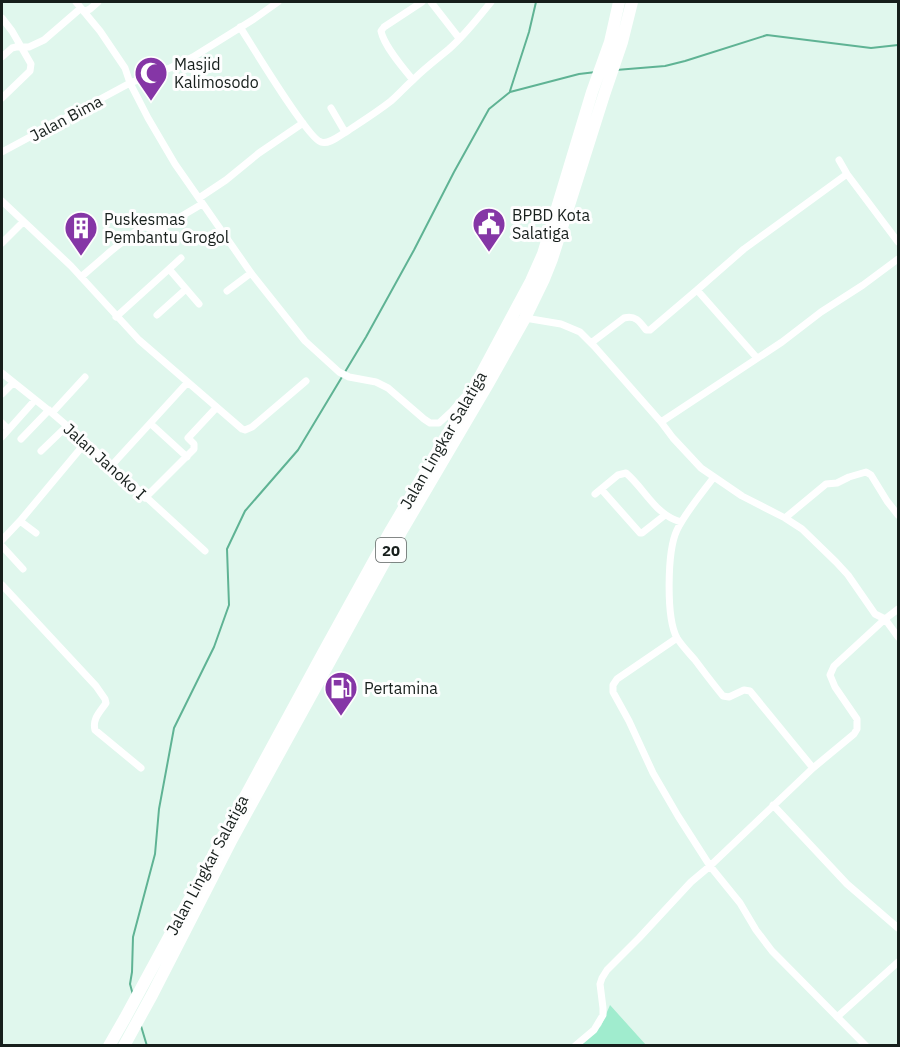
<svg xmlns="http://www.w3.org/2000/svg" width="900" height="1047" font-family="'IBM Plex Sans',sans-serif">
<rect width="100%" height="100%" fill="#e0f7ed"/>
<path fill="#a0ecce" d="M610,1005L646,1045L578,1046L601,1026Z"/>
<g fill="none" stroke-linecap="round" stroke-linejoin="round">
<path stroke="#5fb394" stroke-width="2" d="M616,70L665,66L685,61L767,35L871,48L898,45
M510,91L529,32L536,2
M133,995L130,984L132,972L133,937L155,854L159,809L174,728L214,647L229,605L227,549L245,511L298,450L366,337L414,250L454,172L489,109L510,92L579,74L596,72
M141,1026L147,1046"/>
<path stroke="#fff" stroke-width="7" d="M76,2L100,31L125,68L130,83L148,118L175,164L251,273L305,341L339,372L349,377L376,382L388,388L424,419L430,423H439L452,411L464,397
M431,2L459,38
M84,12L90,9L98,2
M2,18L12,31L31,64L30,71L2,98
M240,27C251,44 308,139 321,142C329,145 340,135 346,132C361,122 377,112 391,101C399,94 406,86 414,79C425,68 437,59 449,49C465,35 478,18 491,2
M2,57L12,48L16,47H29L44,40L81,8
M413,80C403,68 384,46 381,31L384,27L422,2
M331,108L345,132
M2,152L130,83L170,68L193,57L254,19L278,2
M839,160L847,174L898,242
M199,198L226,180L259,153L303,123
M2,201L71,266L139,340L242,429L245,430L252,427L306,381
M2,243L23,222
M169,269L181,258
M81,277L111,251L140,228L144,227L160,229L202,204
M227,291L251,273
M157,315L186,289
M116,317L169,269L199,304
M525,318L561,324L580,332L594,346L661,422L673,438L701,468L742,496L785,518L802,529L836,562L848,575L875,614L885,619L834,666L830,675L835,687L857,719V729L854,734L813,768L710,866L691,882L639,938L607,970L602,978L600,984L603,1008V1015L594,1030L575,1046
M591,343L624,318C636,315 640,322 646,330H650L697,290
M757,358L697,290L744,249L847,174
M2,373L52,413L86,442L205,551
M2,394L13,383
M52,413L85,377
M661,422L782,342L821,312L863,285L898,259
M2,423L8,429
M151,424L187,457
M2,437L35,400
M21,439L49,410
M41,451L67,426
M112,465L187,383
M714,477C702,493 685,513 677,530C667,551 666,618 677,638C682,646 689,653 695,660C704,672 713,684 723,696L729,697L744,690L750,691L813,768
M601,489L640,533H642L665,515
M595,494L618,475L626,473C645,489 655,515 681,522
M145,498L194,449V444L188,438L216,408
M785,518L826,484L837,483L849,477L866,472L871,475L887,501L898,515
M20,521L36,533
M2,540L20,521L86,442
M2,546L23,569
M2,585L96,686L105,699L106,703C100,712 92,719 95,730L141,768
M898,609L885,619L898,637
M677,638L617,679L613,685V692L629,721L653,773L678,816L710,866L740,903L756,930L772,951L866,1046
M773,805L847,884L898,928
M837,1017L898,962"/>
<path stroke="#fff" stroke-width="12" d="M109,1046L125,1018L323,653L391,530L462,410L531,281L543,254L592,92L610,42L619,2
M124,1046L152,995L232,839L401,532L488,384L525,318L544,279L552,259L604,95L622,42L632,2"/>
</g>
<defs>
<g id="mosque-pin" transform="scale(1.725)"><path d="M0 17L-7.5 6A9.5 9.5 0 1 1 7.5 6Z" fill="#8536a6" stroke="#fefefe"/><path d="M3.5-4.9A6 6 0 1 0 3.5 4.9A5 5 0 1 1 3.5-4.9Z" fill="#fff"/></g>
<g id="civic-pin" transform="scale(1.725)"><path d="M0 17L-7.5 6A9.5 9.5 0 1 1 7.5 6Z" fill="#8536a6" stroke="#fefefe"/><path d="M-.6-6.5H3V-4.5H.6V-3L4-1V1h2V6H-6V1h2V-1L-.6-3ZM-1.2 2.5V6h2.4V2.5Z" fill="#fff"/></g>
<g id="building-pin" transform="scale(1.725)"><path d="M0 17L-7.5 6A9.5 9.5 0 1 1 7.5 6Z" fill="#8536a6" stroke="#fefefe"/><path d="M-4-6H4V6H1V3H-1V6H-4ZM-2.5-4.3h1.7v1.8h-1.7ZM.8-4.3h1.7v1.8H.8ZM-2.5-1h1.7V.8h-1.7ZM.8-1h1.7V.8H.8Z" fill="#fff"/></g>
<g id="fuel-pin" transform="scale(1.725)"><path d="M0 17L-7.5 6A9.5 9.5 0 1 1 7.5 6Z" fill="#8536a6" stroke="#fefefe"/><path d="M-5.5-6h7V0h2V4h1.3V-2.5L3-4.5l.8-.8L6-3V5H2.5V1h-1V6h-7ZM-4.2-4.7v3.2H.2V-4.7Z" fill="#fff"/></g>
</defs>
<g fill-rule="evenodd">
<use href="#mosque-pin" x="151" y="73"/>
<use href="#civic-pin" x="489" y="224"/>
<use href="#building-pin" x="81" y="228"/>
<use href="#fuel-pin" x="341" y="688"/>
</g>
<g text-anchor="middle" dominant-baseline="central" stroke-width="6" stroke-linejoin="round" paint-order="stroke">
<rect fill="#fefefe" stroke="#5c6260" stroke-width="1.5" x="376" y="538" width="30" height="24" rx="4.5"/>
<g font-size="15" font-weight="bold" fill="#171f1c">
<text x="391" y="550">20</text>
</g>
<g font-size="16" fill="#171f1c" stroke="#fefefe" text-anchor="start">
<text x="174" y="64">Masjid<tspan x="174" dy="18">Kalimosodo</tspan></text>
<text x="512" y="215">BPBD Kota<tspan x="512" dy="18">Salatiga</tspan></text>
<text x="104" y="219">Puskesmas<tspan x="104" dy="18">Pembantu Grogol</tspan></text>
<text x="364" y="688">Pertamina</text>
</g>
<g font-size="16" fill="#171f1c" stroke="#fefefe">
<text transform="translate(66 118) rotate(-28)">Jalan Bima</text>
<text transform="translate(443 440) rotate(-60)">Jalan Lingkar Salatiga</text>
<text transform="translate(105 461) rotate(42)">Jalan Janoko I</text>
<text transform="translate(207 865) rotate(-62)">Jalan Lingkar Salatiga</text>
</g>
</g>
<rect width="900" height="1047" fill="none" stroke="#171f1c" stroke-width="6"/>
</svg>
